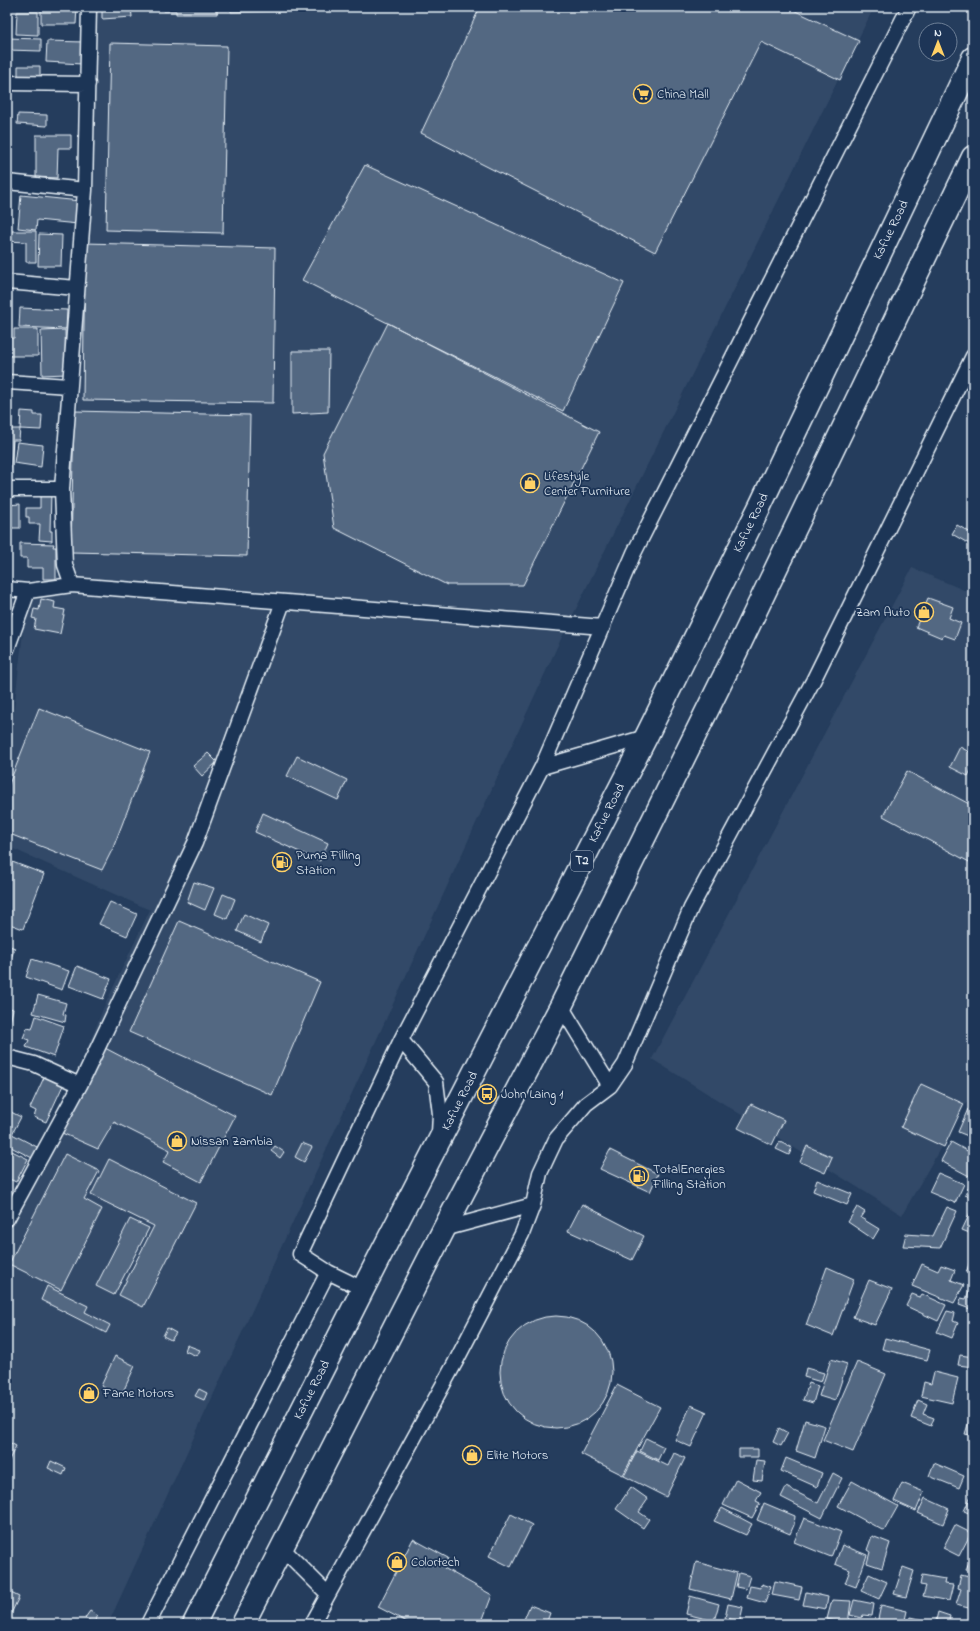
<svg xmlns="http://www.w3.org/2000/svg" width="980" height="1631" font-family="'Indie Flower',sans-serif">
<rect width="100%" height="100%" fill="#253d5d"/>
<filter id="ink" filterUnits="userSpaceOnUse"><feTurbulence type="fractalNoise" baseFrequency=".025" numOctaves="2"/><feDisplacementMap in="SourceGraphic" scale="8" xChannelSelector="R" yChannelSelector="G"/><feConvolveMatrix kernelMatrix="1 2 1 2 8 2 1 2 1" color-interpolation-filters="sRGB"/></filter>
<g filter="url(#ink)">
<path fill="#334a68" d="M89,7H874L557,647L108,1624H7V1219L82,1063L103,1009L150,910L7,846V771L26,606L74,560Z
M912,568L973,594V1091L902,1215L652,1059Z"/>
<path fill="#536782" stroke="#e8f1f8" d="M41,7H77L76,24H41Z
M102,7H131L132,17L102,19Z
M164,7H228V10H217V14H176V11H164Z
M231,7H303V11L231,12Z
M319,7H349V10L319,11Z
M480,7H787L859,41L840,80L761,42L655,252L421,133Z
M17,12H38V35L16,34Z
M7,38L41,39V51L7,50Z
M47,41L84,42L82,64L46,62Z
M110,43L227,46L223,233L106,230Z
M18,66H40V77H18Z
M18,114L47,115V126L17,124Z
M36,135H71V148H58L57,178L36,177Z
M365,165L624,283L563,411L302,280Z
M21,195L80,201L78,224L37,220L36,230L18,228Z
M7,231H36V262H26V242L7,241Z
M39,234L62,235L61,266H38Z
M85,243L275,248L273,403L83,400Z
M20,308L67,310L66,329L19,327Z
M388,323L599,432L523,585H447L334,528L323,453Z
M14,329H38V356H8L9,338H14Z
M65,330L66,374L42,375L41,331Z
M292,351H329L328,412L292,414Z
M7,384L10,385L8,413H7Z
M21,411L34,412V415H42L41,430L20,429Z
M74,411L250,415L247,556L71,552Z
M7,415L12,416L11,429H20L19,440H13L10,475H7Z
M17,442L43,445L41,467L14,463Z
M40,491L51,492L50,531H52V541L39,540L40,524H29V517H26V508H40Z
M20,504V528H7V505Z
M957,525L973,534V546L952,534Z
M20,543L54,544L53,547H56V579H43V568H27V558H20Z
M928,598L953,607L949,618L961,623L955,639L944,635L942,638L916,627Z
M41,599L55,602L54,608L65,610L60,634L34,629L36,619L32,618L34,609L39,610Z
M39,708L150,752L113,848L102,870L7,833V789Z
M960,747L973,754V766L968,776L950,767Z
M208,753L217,762L202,776L193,766Z
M297,756L347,780L338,800L287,776Z
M907,771L973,806V864L883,816Z
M263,813L328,843L320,861L255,832Z
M7,860L44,874L23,929L7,923Z
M194,882L214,888L205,910L187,902Z
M223,894L235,899L227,919L215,914Z
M110,902L137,914L127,936L99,924Z
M244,914L268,925L261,942L237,931Z
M179,921L320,982L272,1095L129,1032Z
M7,945L15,948L7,968Z
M32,959L69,971L62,990L26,977Z
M77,966L111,979L103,999L69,986Z
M38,995L66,1003L63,1014L66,1015L65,1022L33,1013Z
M7,1007L13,1009L8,1032H7Z
M36,1016L64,1026L54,1057L26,1047L29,1040L23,1038L27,1028L32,1029Z
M105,1048L235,1116L201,1182L163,1162L170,1150L114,1122L98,1149L62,1133Z
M46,1073L65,1081L46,1122L34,1117L36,1111L30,1108Z
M921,1084L964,1104L944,1147L901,1127Z
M751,1104L784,1120L772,1145L738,1128Z
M968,1109L973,1111V1138L958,1132Z
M7,1110L21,1117L12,1134L39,1148L34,1159L9,1146L7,1150Z
M780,1142L792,1148L789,1155L776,1149Z
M951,1142L973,1154V1169L969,1176L941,1161Z
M302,1143L312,1147L304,1162L295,1157Z
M275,1146L284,1152L280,1158L271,1151Z
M807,1146L832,1157L825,1173L800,1162Z
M610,1150L658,1174L650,1192L600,1169Z
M12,1151L28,1159L16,1182L7,1178V1160Z
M65,1154L99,1171L84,1199L102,1209L61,1290L9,1264Z
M109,1159L196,1203L143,1307L119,1295L154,1226L91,1195Z
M938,1173L964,1184L955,1203L929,1192Z
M817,1180L852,1194L847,1205L813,1191Z
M972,1180H973V1198L965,1195Z
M582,1204L644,1236L632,1260L568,1231Z
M857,1207L865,1212L861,1218L879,1229L873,1239L848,1222Z
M947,1207L957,1211L940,1248L903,1246L906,1234L933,1236Z
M970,1213L973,1214V1231L972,1234L962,1230Z
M130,1219L149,1228L114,1295L96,1286Z
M972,1255H973V1276L966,1273Z
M922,1264L938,1271L941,1265L955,1270L951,1280L964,1285L954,1303L912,1286Z
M827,1267L854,1279L833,1336L806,1325Z
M869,1280L892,1289L875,1325L853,1317Z
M47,1286L88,1306L85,1312L110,1325L106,1333L41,1300Z
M969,1291L973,1292V1310L959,1305L961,1298L966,1299Z
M912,1294L920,1297L922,1294L946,1305L938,1321L906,1306Z
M947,1311L955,1313L953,1321L958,1323L952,1338L937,1332Z
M500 1372a56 56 0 1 1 112 0a56 56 0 1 1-112 0Z
M167,1328L176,1333L171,1340L163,1336Z
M885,1338L930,1350L927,1360L882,1349Z
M187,1345L200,1350L197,1356L185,1351Z
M960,1355L973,1357V1367L958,1365Z
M115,1356L135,1366L121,1396L101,1386Z
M831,1359L847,1364L835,1401L819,1396Z
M857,1362L886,1374L853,1452L823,1440Z
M806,1368L824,1373L821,1382L804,1377Z
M934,1372L958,1378L952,1403L921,1396L924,1382L931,1384Z
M809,1383L818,1386L813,1403L803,1400Z
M617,1385L660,1407L623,1475L581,1454Z
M199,1389L207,1393L204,1400L195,1396Z
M918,1400L927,1404L923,1414L934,1418L931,1426L911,1418Z
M691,1405L707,1412L691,1447L675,1440Z
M970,1418L973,1419V1436L965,1434Z
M805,1420L825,1426L815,1458L796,1451Z
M779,1428L788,1433L781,1446L773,1442Z
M646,1438L664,1447L658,1460L640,1451Z
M7,1441L16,1446L7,1464Z
M739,1449H758V1457H739Z
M637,1451L668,1466L674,1453L685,1458L666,1497L624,1476Z
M786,1458L822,1473L817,1487L781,1471Z
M756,1460L765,1461L762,1481L753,1480Z
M51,1461L66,1468L63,1475L48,1468Z
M934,1463L964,1476L959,1488L929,1476Z
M833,1473L842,1478L822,1518L781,1497L786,1487L818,1503Z
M736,1479L761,1492L756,1501L760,1503L752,1518L723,1505Z
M852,1481L898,1506L884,1531L838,1506Z
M902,1483L924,1492L916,1511L894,1501Z
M631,1487L648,1499L639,1512L649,1519L643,1528L616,1509Z
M973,1491V1515L964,1511Z
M925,1498L949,1509L943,1524L918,1513Z
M764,1503L795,1516L794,1525L790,1534L757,1520Z
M722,1508L752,1524L746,1535L714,1521Z
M511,1514L532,1525L511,1567L489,1556Z
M804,1518L841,1532L831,1557L794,1542Z
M955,1525L971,1533L959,1556L943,1548Z
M872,1536L890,1543L882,1568L867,1563L870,1552L867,1550Z
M413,1539L448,1558L444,1568L492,1595L481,1624H411L378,1607Z
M842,1545L867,1555L856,1587L845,1583L850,1570L835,1564Z
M973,1550V1573L966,1570Z
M696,1562L737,1573L731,1599L690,1589Z
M903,1567L914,1571L906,1597L894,1594Z
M739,1573L750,1576L746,1589L736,1587Z
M869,1574L887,1582L879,1599L861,1591Z
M922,1575L945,1579L944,1584L953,1585L949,1601L923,1596L926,1586L920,1585Z
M961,1575L973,1578V1609L956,1605L961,1589L958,1588Z
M775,1581L802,1587L799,1600L772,1595Z
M762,1584L771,1587L765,1603L747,1598L750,1586L761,1588Z
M7,1591L19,1597L7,1622Z
M806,1592L828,1597L826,1609L803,1605Z
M690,1596L719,1604L714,1621L686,1614Z
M832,1600L851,1601L848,1624L827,1619Z
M854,1600L874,1604L872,1616L863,1615L862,1618L850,1615Z
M728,1604L743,1607L740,1621L725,1618Z
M530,1605L550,1613L546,1624H527L523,1622Z
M881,1605L907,1611L904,1624H877Z
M90,1611L98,1616L93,1623L85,1618Z
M938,1612L950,1616L948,1624L936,1620Z
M911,1617L928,1621V1624H909Z"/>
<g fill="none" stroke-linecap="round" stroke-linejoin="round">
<g stroke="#e8f1f8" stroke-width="17">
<path id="minor" d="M7,83L88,84
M7,182L85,190
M7,282L77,288
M7,382L69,386
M7,489H62
M72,585L65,565L62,489L85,190L89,7
M7,589L28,591L72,585L603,627
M7,649L28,591
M542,767L646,737
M561,1006L610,1086
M7,1057L34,1064L80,1085
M439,1133L440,1114L436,1082L401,1040L542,767L634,553L909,7
M7,1219L80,1085L195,843L283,602
M444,1229L533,1205
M328,1272L300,1254L401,1040
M282,1548L328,1594
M148,1624L328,1272L363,1289
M312,1624L455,1363L522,1234L533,1205L540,1173L556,1139L586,1104L610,1086L625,1064L691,908L813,681L973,356"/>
</g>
<g stroke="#e8f1f8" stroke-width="25">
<path id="primary" d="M194,1624L363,1289L646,737L761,504L973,58
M243,1624L444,1229L561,1006L736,652L973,157"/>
</g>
<use href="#minor" stroke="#1d3557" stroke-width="14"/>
<use href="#primary" stroke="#1d3557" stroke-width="22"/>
</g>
</g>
<defs>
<g id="supermarket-ring" transform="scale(1)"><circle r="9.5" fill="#1d3557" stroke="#ffd166" stroke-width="1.5"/><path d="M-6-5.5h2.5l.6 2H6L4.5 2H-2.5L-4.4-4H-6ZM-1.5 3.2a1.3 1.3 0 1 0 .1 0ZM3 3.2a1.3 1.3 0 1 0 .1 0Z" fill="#ffd166"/></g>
<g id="shop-ring" transform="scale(1)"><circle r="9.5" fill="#1d3557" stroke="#ffd166" stroke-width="1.5"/><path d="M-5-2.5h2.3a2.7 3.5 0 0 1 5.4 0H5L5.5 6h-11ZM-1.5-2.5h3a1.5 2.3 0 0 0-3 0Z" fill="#ffd166"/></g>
<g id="fuel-ring" transform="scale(1)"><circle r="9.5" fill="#1d3557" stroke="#ffd166" stroke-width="1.5"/><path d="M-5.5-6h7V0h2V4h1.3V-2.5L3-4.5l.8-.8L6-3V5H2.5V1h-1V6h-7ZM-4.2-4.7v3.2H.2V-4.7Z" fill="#ffd166"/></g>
<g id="bus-ring" transform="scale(1)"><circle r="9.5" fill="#1d3557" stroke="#ffd166" stroke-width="1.5"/><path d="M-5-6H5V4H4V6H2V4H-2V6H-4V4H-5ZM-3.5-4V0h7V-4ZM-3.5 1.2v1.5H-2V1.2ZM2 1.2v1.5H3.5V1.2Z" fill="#ffd166"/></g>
</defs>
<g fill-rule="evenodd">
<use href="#supermarket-ring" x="643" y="94"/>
<use href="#shop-ring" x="530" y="483"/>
<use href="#shop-ring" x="924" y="612"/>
<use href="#fuel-ring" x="282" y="862"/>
<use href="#bus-ring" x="487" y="1094"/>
<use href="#shop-ring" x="177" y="1141"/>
<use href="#fuel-ring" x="639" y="1176"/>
<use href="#shop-ring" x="89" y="1393"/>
<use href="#shop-ring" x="472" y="1455"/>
<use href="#shop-ring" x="397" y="1562"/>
</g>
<g text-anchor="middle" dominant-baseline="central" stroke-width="3.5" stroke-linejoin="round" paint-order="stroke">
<rect fill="#1d3557" stroke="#abb9c8" stroke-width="1" x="571" y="851" width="22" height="20" rx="3"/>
<g font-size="12" font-weight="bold" fill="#e8f1f8">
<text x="582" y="861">T2</text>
</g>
<g font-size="13" fill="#e8f1f8" stroke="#1d3557" text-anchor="start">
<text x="657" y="94">China Mall</text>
<text x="544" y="476">Lifestyle<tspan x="544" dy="15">Center Furniture</tspan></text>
<text x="910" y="612" text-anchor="end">Zam Auto</text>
<text x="296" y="855">Puma Filling<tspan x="296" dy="15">Station</tspan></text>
<text x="501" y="1094">John Laing 1</text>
<text x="191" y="1141">Nissan Zambia</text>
<text x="653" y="1169">TotalEnergies<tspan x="653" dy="15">Filling Station</tspan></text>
<text x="103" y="1393">Fame Motors</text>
<text x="486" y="1455">Elite Motors</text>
<text x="411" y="1562">Colortech</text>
</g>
<g font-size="13" fill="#e8f1f8" stroke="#1d3557">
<text transform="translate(891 230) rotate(-64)">Kafue Road</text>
<text transform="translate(751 523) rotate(-64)">Kafue Road</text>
<text transform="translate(607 813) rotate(-63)">Kafue Road</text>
<text transform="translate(460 1101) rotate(-63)">Kafue Road</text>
<text transform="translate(312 1390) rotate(-63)">Kafue Road</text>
</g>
</g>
<rect width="980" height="1631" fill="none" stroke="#1d3557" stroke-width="24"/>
<rect x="12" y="12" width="956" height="1607" fill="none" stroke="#e8f1f8" stroke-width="1.5" filter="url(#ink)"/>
<g transform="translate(938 42)"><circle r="19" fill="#1d3557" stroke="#6e8097"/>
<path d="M0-3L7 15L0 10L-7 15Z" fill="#ffd166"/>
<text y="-6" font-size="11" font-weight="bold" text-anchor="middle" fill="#e8f1f8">N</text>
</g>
</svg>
